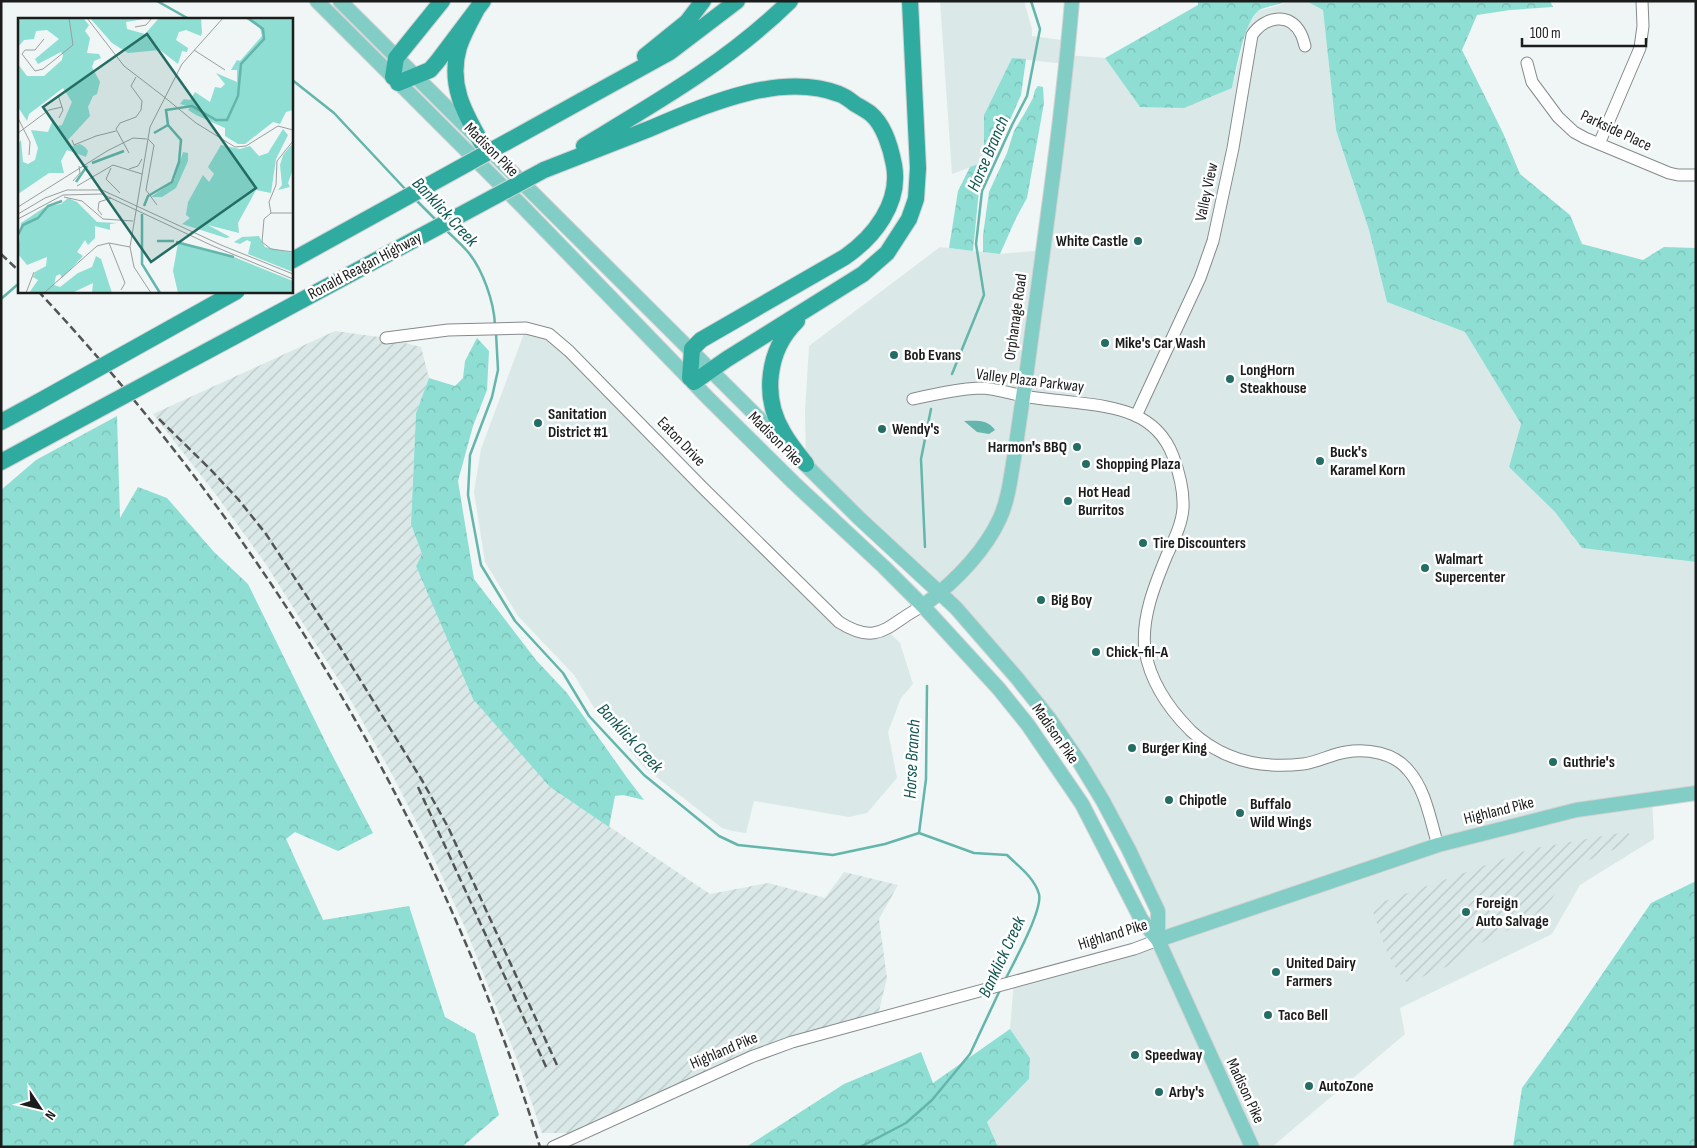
<svg xmlns="http://www.w3.org/2000/svg" width="1697" height="1148" font-family="'Sofia Sans Condensed',sans-serif">
<defs>
<pattern id="industrial-furrows" width="10" height="10" patternUnits="userSpaceOnUse" patternTransform="scale(1.25)"><rect width="10" height="10" fill="#dae9e7"/><path d="M-1 1l2-2M0 10L10 0M9 11l2-2" fill="none" stroke="#bac7c6"/></pattern>
<pattern id="forest-crowns" width="20" height="18" patternUnits="userSpaceOnUse" patternTransform="scale(1.25)"><rect width="20" height="18" fill="#8eded3"/><path d="M2 6a3 3 0 1 1 6 0M12 15a3 3 0 1 1 6 0" fill="none" stroke="#7abeb5"/></pattern>
</defs>
<rect width="100%" height="100%" fill="#eff6f5"/>
<path fill="#dae9e7" d="M940,1H1024L1032,29V36L1068,41L1067,55L1105,58L1140,107L1232,88L1248,25L1258,11L1280,5L1287,1H1306L1323,10L1336,130L1369,230L1387,302L1465,332L1521,424L1509,467L1555,512L1582,548L1696,562V793L1652,798L1654,839L1580,885L1552,934L1400,1008L1405,1034L1272,1147H998L987,1122L1029,1079L1030,1058L1010,1029L1014,981L1157,940L1158,911L1129,850L1017,678L806,464L805,411L809,346L940,247L1000,254L1043,250L1065,64L1012,58L984,115V162L952,174Z
M526,328L540,331L850,629H886L900,643L913,684L901,698L888,732L897,778L867,813L849,817L754,801L746,833L732,831L722,828L645,768L596,711L574,675L518,616L485,562L474,492L481,449Z"/>
<path fill="url(#industrial-furrows)" d="M335,331L386,338L421,347L429,378L416,413L411,523L422,554L416,566L442,624L550,787L710,894L768,883L825,898L844,872L898,885L879,919L887,978L877,1019L792,1042L585,1133H542L518,1062L467,932L428,845L393,776L345,690L267,566L217,496L153,414Z
M1625,832L1637,837L1615,849L1573,867L1567,872L1553,897L1544,908L1523,924L1498,934L1462,953L1448,966L1407,983L1395,967L1386,950L1371,906L1531,849Z"/>
<path fill="url(#forest-crowns)" d="M1198,1H1287C1279,5 1263,7 1258,11C1244,23 1236,70 1232,88L1184,108L1140,107L1105,58L1198,5Z
M1306,1H1550L1553,7L1510,10L1477,15L1462,50L1503,133L1520,174L1570,215L1582,244L1643,260L1664,247L1696,248V562L1582,548L1555,512L1509,467L1521,424L1465,332L1387,302L1369,230L1336,130L1323,10Z
M1012,58L1026,59L1021,95L979,190L973,251L949,248L958,191L970,167L984,162V115Z
M1038,86L1043,87L1044,103L1027,198L1016,218L1000,254L983,252V235L989,192L1007,153L1014,131L1026,111L1033,98L1035,90Z
M477,338L489,351L487,390L473,426L458,481L474,579L536,660L567,693L628,779L644,800L623,795L615,796L609,827L550,787L473,699L416,566L422,554L411,524L416,413L429,378L455,386L463,378L465,361Z
M117,416L120,518L138,487L167,498L214,552L248,584L328,747L373,833L338,851L295,832L286,839L323,920L409,906L445,1017L475,1034L499,1115L462,1147H1V490L36,460Z
M1696,881V1147H1513L1522,1088L1566,1027L1651,903Z
M1010,1029L1030,1058L1029,1079L987,1122L998,1147H746L844,1084L921,1052L933,1083Z"/>
<path fill="#64b5ab" d="M964,421C976,421 987,419 995,430L989,434L977,432Z"/>
<g fill="none" stroke-linecap="round" stroke-linejoin="round">
<path stroke="#64b5ab" stroke-width="2.5" d="M157,1L189,19
M291,79L334,113L407,191
M416,200L437,221
M446,230C453,237 461,244 468,252C483,270 494,302 495,325
M1,299L17,285
M496,333L498,370L492,397L470,455L468,495L481,565L515,621L563,673L589,716L644,775L719,836L738,845L833,855L885,844L919,833L974,853L1007,855C1018,866 1034,877 1039,894C1043,910 1013,964 1005,980
M952,374L984,295L976,244L982,191L1012,125L1027,96L1040,29L1031,1
M925,547L921,459L931,409
M919,833L926,779L927,686
M860,1147L906,1123L932,1100L970,1054L1000,990"/>
<g stroke="#858b8a" stroke-width="13">
<path id="minor" d="M1527,63L1532,82L1558,117L1574,132L1585,138L1669,173L1678,175H1696
M1599,144L1640,48L1643,26L1642,1
M386,338L448,330L526,328L549,334L569,351L702,487L839,622C880,648 888,623 923,606
M913,399C935,394 957,389 979,388C994,388 1009,393 1023,396C1039,399 1056,400 1072,402C1114,407 1156,411 1173,456C1179,472 1184,490 1183,508C1182,524 1174,540 1167,555C1155,584 1141,618 1145,650C1150,681 1169,709 1191,731C1222,760 1261,769 1303,764C1318,762 1332,754 1346,752C1367,748 1394,753 1408,770C1426,790 1430,820 1438,845
M1136,416L1200,278L1213,241L1233,148L1252,35C1264,17 1290,11 1301,34C1303,38 1304,42 1305,46
M553,1147L751,1057L792,1042L1134,949L1158,940"/>
</g>
<g stroke="#d1d2d2" stroke-width="16">
<path id="major" d="M317,1L523,207L708,398L794,483L884,567L923,606L999,689L1028,725L1082,804L1141,919L1158,940L1252,1147
M340,1L859,518L956,608L1017,678L1049,718L1080,763L1103,801L1129,850L1158,911V940
M923,606C953,583 984,553 1000,518C1009,498 1011,474 1015,452C1019,422 1024,392 1028,362C1044,242 1062,122 1072,1
M1158,940L1438,845L1576,810L1696,793"/>
</g>
<g stroke="#d1d2d2" stroke-width="18">
<path id="highway" d="M476,11C470,22 463,35 459,47C448,84 464,112 481,142
M645,56L687,22L703,1
M393,77L396,58L442,1
M398,83L430,70L437,62L483,1
M581,101L670,52L737,1
M584,146C657,102 729,61 790,1
M544,170C579,156 614,143 649,129C704,106 779,71 839,94C845,96 850,100 855,104C860,107 866,110 871,114C884,125 891,149 894,165C901,203 874,237 845,257L701,340L692,349L690,378
M797,321C767,350 762,397 783,432C789,443 798,454 806,464
M694,382L727,359L863,274L887,253L909,219L916,199L918,168L910,1
M1,422L38,402
M1,462L64,428"/>
</g>
<use href="#minor" stroke="#fff" stroke-width="11"/>
<use href="#major" stroke="#82cdc5" stroke-width="14"/>
<use href="#highway" stroke="#2fab9f" stroke-width="16"/>
<path stroke="#525554" stroke-width="2.5" stroke-dasharray="8 4" stroke-linecap="butt" d="M1,254L19,271
M38,291C268,537 441,825 540,1147
M159,419L210,469L238,499L266,534L340,647L423,782L448,827L557,1065
M418,787L547,1069"/>
<g stroke="#d1d2d2" stroke-width="18" stroke-linecap="butt">
<path id="highway-bridge" d="M291,261L581,101
M38,402L237,291
M64,428L544,170"/>
</g>
<use href="#highway-bridge" stroke="#2fab9f" stroke-width="16"/>
</g>
<g fill="#246d65" stroke="#fff" stroke-width="2">
<circle cx="1138" cy="241" r="5"/>
<circle cx="1105" cy="343" r="5"/>
<circle cx="894" cy="355" r="5"/>
<circle cx="1230" cy="379" r="5"/>
<circle cx="538" cy="423" r="5"/>
<circle cx="882" cy="429" r="5"/>
<circle cx="1077" cy="447" r="5"/>
<circle cx="1320" cy="461" r="5"/>
<circle cx="1086" cy="464" r="5"/>
<circle cx="1068" cy="501" r="5"/>
<circle cx="1143" cy="543" r="5"/>
<circle cx="1425" cy="568" r="5"/>
<circle cx="1041" cy="600" r="5"/>
<circle cx="1096" cy="652" r="5"/>
<circle cx="1132" cy="748" r="5"/>
<circle cx="1553" cy="762" r="5"/>
<circle cx="1169" cy="800" r="5"/>
<circle cx="1240" cy="813" r="5"/>
<circle cx="1466" cy="912" r="5"/>
<circle cx="1276" cy="972" r="5"/>
<circle cx="1268" cy="1015" r="5"/>
<circle cx="1135" cy="1055" r="5"/>
<circle cx="1309" cy="1086" r="5"/>
<circle cx="1159" cy="1092" r="5"/>
</g>
<g text-anchor="middle" dominant-baseline="central" stroke-width="5" stroke-linejoin="round" paint-order="stroke">
<g font-size="16" fill="#1b1d1c" stroke="#fff">
<text transform="translate(1616 131) rotate(25)">Parkside Place</text>
<text transform="translate(491 150) rotate(45)">Madison Pike</text>
<text transform="translate(1207 192) rotate(-78)">Valley View</text>
<text transform="translate(365 266) rotate(-28)">Ronald Reagan Highway</text>
<text transform="translate(1016 317) rotate(-82)">Orphanage Road</text>
<text transform="translate(1030 381) rotate(7)">Valley Plaza Parkway</text>
<text transform="translate(775 439) rotate(45)">Madison Pike</text>
<text transform="translate(681 442) rotate(46)">Eaton Drive</text>
<text transform="translate(1055 734) rotate(55)">Madison Pike</text>
<text transform="translate(1499 811) rotate(-14)">Highland Pike</text>
<text transform="translate(1113 935) rotate(-17)">Highland Pike</text>
<text transform="translate(724 1051) rotate(-23)">Highland Pike</text>
<text transform="translate(1245 1091) rotate(65)">Madison Pike</text>
</g>
<g font-size="16" font-weight="bold" fill="#1b1d1c" stroke="#fff" text-anchor="start">
<text x="1128" y="241" text-anchor="end">White Castle</text>
<text x="1115" y="343">Mike's Car Wash</text>
<text x="904" y="355">Bob Evans</text>
<text x="1240" y="370">LongHorn<tspan x="1240" dy="18">Steakhouse</tspan></text>
<text x="548" y="414">Sanitation<tspan x="548" dy="18">District #1</tspan></text>
<text x="892" y="429">Wendy's</text>
<text x="1067" y="447" text-anchor="end">Harmon's BBQ</text>
<text x="1330" y="452">Buck's<tspan x="1330" dy="18">Karamel Korn</tspan></text>
<text x="1096" y="464">Shopping Plaza</text>
<text x="1078" y="492">Hot Head<tspan x="1078" dy="18">Burritos</tspan></text>
<text x="1153" y="543">Tire Discounters</text>
<text x="1435" y="559">Walmart<tspan x="1435" dy="18">Supercenter</tspan></text>
<text x="1051" y="600">Big Boy</text>
<text x="1106" y="652">Chick-fil-A</text>
<text x="1142" y="748">Burger King</text>
<text x="1563" y="762">Guthrie's</text>
<text x="1179" y="800">Chipotle</text>
<text x="1250" y="804">Buffalo<tspan x="1250" dy="18">Wild Wings</tspan></text>
<text x="1476" y="903">Foreign<tspan x="1476" dy="18">Auto Salvage</tspan></text>
<text x="1286" y="963">United Dairy<tspan x="1286" dy="18">Farmers</tspan></text>
<text x="1278" y="1015">Taco Bell</text>
<text x="1145" y="1055">Speedway</text>
<text x="1319" y="1086">AutoZone</text>
<text x="1169" y="1092">Arby's</text>
</g>
<g font-size="18" font-style="italic" fill="#0f5650" stroke="#fff">
<text transform="translate(988 154) rotate(-67)">Horse Branch</text>
<text transform="translate(445 212) rotate(47)">Banklick Creek</text>
<text transform="translate(630 738) rotate(47)">Banklick Creek</text>
<text transform="translate(912 759) rotate(-87)">Horse Branch</text>
<text transform="translate(1002 957) rotate(-65)">Banklick Creek</text>
</g>
</g>
<g transform="translate(18 18)">
<rect width="275" height="275" fill="#eff6f5"/>
<path d="M0,0H65L71,7L67,13L72,20L69,35L81,36L83,40L76,43L74,49L82,64L79,76L75,78L70,89L72,98L50,122L54,128L62,126L67,129L70,133L68,139L49,132L43,143L46,155H31L0,176V126L3,122L5,144L10,146L17,142L20,130L13,112L30,114L35,102L40,108L44,107L54,84L45,70L11,96L9,103L0,89V46L9,58H26L44,42L45,37L43,34L20,46L17,41L41,21L29,12L18,13L16,21L6,22L0,29ZM72,0L126,1L108,4L109,11L127,16L141,0H183L184,14L183,18L168,12L161,14L158,22L170,30L169,34L164,33L160,46L142,32L110,35L94,25ZM227,0H275V92L268,94L262,106L255,104L227,126H220L207,118V110L178,97L170,92L172,89L162,86L166,81L172,82L177,74L192,84L197,69L203,70L207,66L198,55L219,64V52H213L219,42L222,43L244,18L242,10ZM265,111L270,117L258,141L253,175L238,172L220,205L221,215L190,207L212,219L208,220L164,206L172,200L168,197L170,184L185,157L191,164L196,156L190,149L203,127L222,131L232,128L241,138L250,135ZM275,125V151L270,165L272,169L260,172L264,167L262,147L265,137ZM165,134L170,135V143L158,170L144,179H133L156,163ZM50,180L59,184L79,204L99,205L92,206V212L77,208V220L70,227L67,222L59,234L65,238L44,260L42,256L38,258L36,267L42,269L60,255L74,249L78,238L83,241L94,275H74L75,265L54,275H11L20,262L15,259L17,254L28,248L29,239L9,247L0,236L3,205L27,189L43,186ZM241,218L247,229L275,235V254L230,236L233,224L229,222L222,226L216,224L224,219ZM160,225L216,239L275,263V275H160L155,253Z" fill="#8eded3"/>
<path fill="none" stroke="#64b5ab" stroke-width="2.5" d="M136,115L150,107M74,145L106,133M58,164L69,148M126,188L130,178L154,164L161,144L163,122L150,107L148,92L174,88L198,102H209L220,78L223,46L246,21L245,11L230,0M124,196V246L142,275M0,217L5,207L20,200L30,188L44,183M139,223H156M158,224L216,239"/>
<path fill="none" stroke="#9a9f9e" stroke-width="1" d="M69,0L106,48L145,78M117,9L128,7L134,0M26,21L17,32H7L4,36L17,53L25,51L55,27L51,0M176,32L207,52M40,77L45,92L41,100M145,78L178,105L217,129L228,128L260,108L275,112M0,100L12,124L11,137M0,115L31,92L44,89M130,121L136,127L128,172L139,187M54,122L56,127L78,118L98,113M111,135L98,111L102,105L118,99L123,92L124,83L113,68L118,59M93,150L88,161L102,175M111,151L120,148L124,141M55,163L62,155L61,148M59,168L95,147L124,156M46,179L64,183L85,201L115,203M0,189L89,133L115,120L129,121M253,195L251,184L258,167L259,143L275,123M253,195L246,201L244,224L253,231L275,234M253,195H275M0,196L27,180L49,172H84L203,227L275,256M84,197L80,192L81,184L93,180M0,201L45,177L84,176L195,228L275,261M91,225L107,265L103,272M8,275L16,254M26,275L79,228L91,225L112,229M133,275L116,249L112,229L132,109L164,46L205,0"/>
<path fill="#246d65" fill-opacity="0.15" stroke="#246d65" stroke-width="2.5" d="M129,16L238,170L133,244L25,89Z"/>
<rect width="275" height="275" fill="none" stroke="#1b1d1c" stroke-width="2.5"/>
</g>
<rect width="1697" height="1148" fill="none" stroke="#1b1d1c" stroke-width="5"/>
<g transform="translate(40 1108) rotate(125)" stroke="#ffffff" stroke-width="4" paint-order="stroke">
<path d="M0-4L9 19L0 12L-9 19Z" fill="#1b1d1c"/>
<text y="-8" font-size="14" font-weight="bold" text-anchor="middle" fill="#1b1d1c">N</text>
</g>
<path d="M1522 38v8h124v-8" fill="none" stroke="#1b1d1c" stroke-width="2.5"/>
<text x="1530" y="38" font-size="15" fill="#1b1d1c" stroke="#ffffff" stroke-width="4" paint-order="stroke">100 m</text>
</svg>
